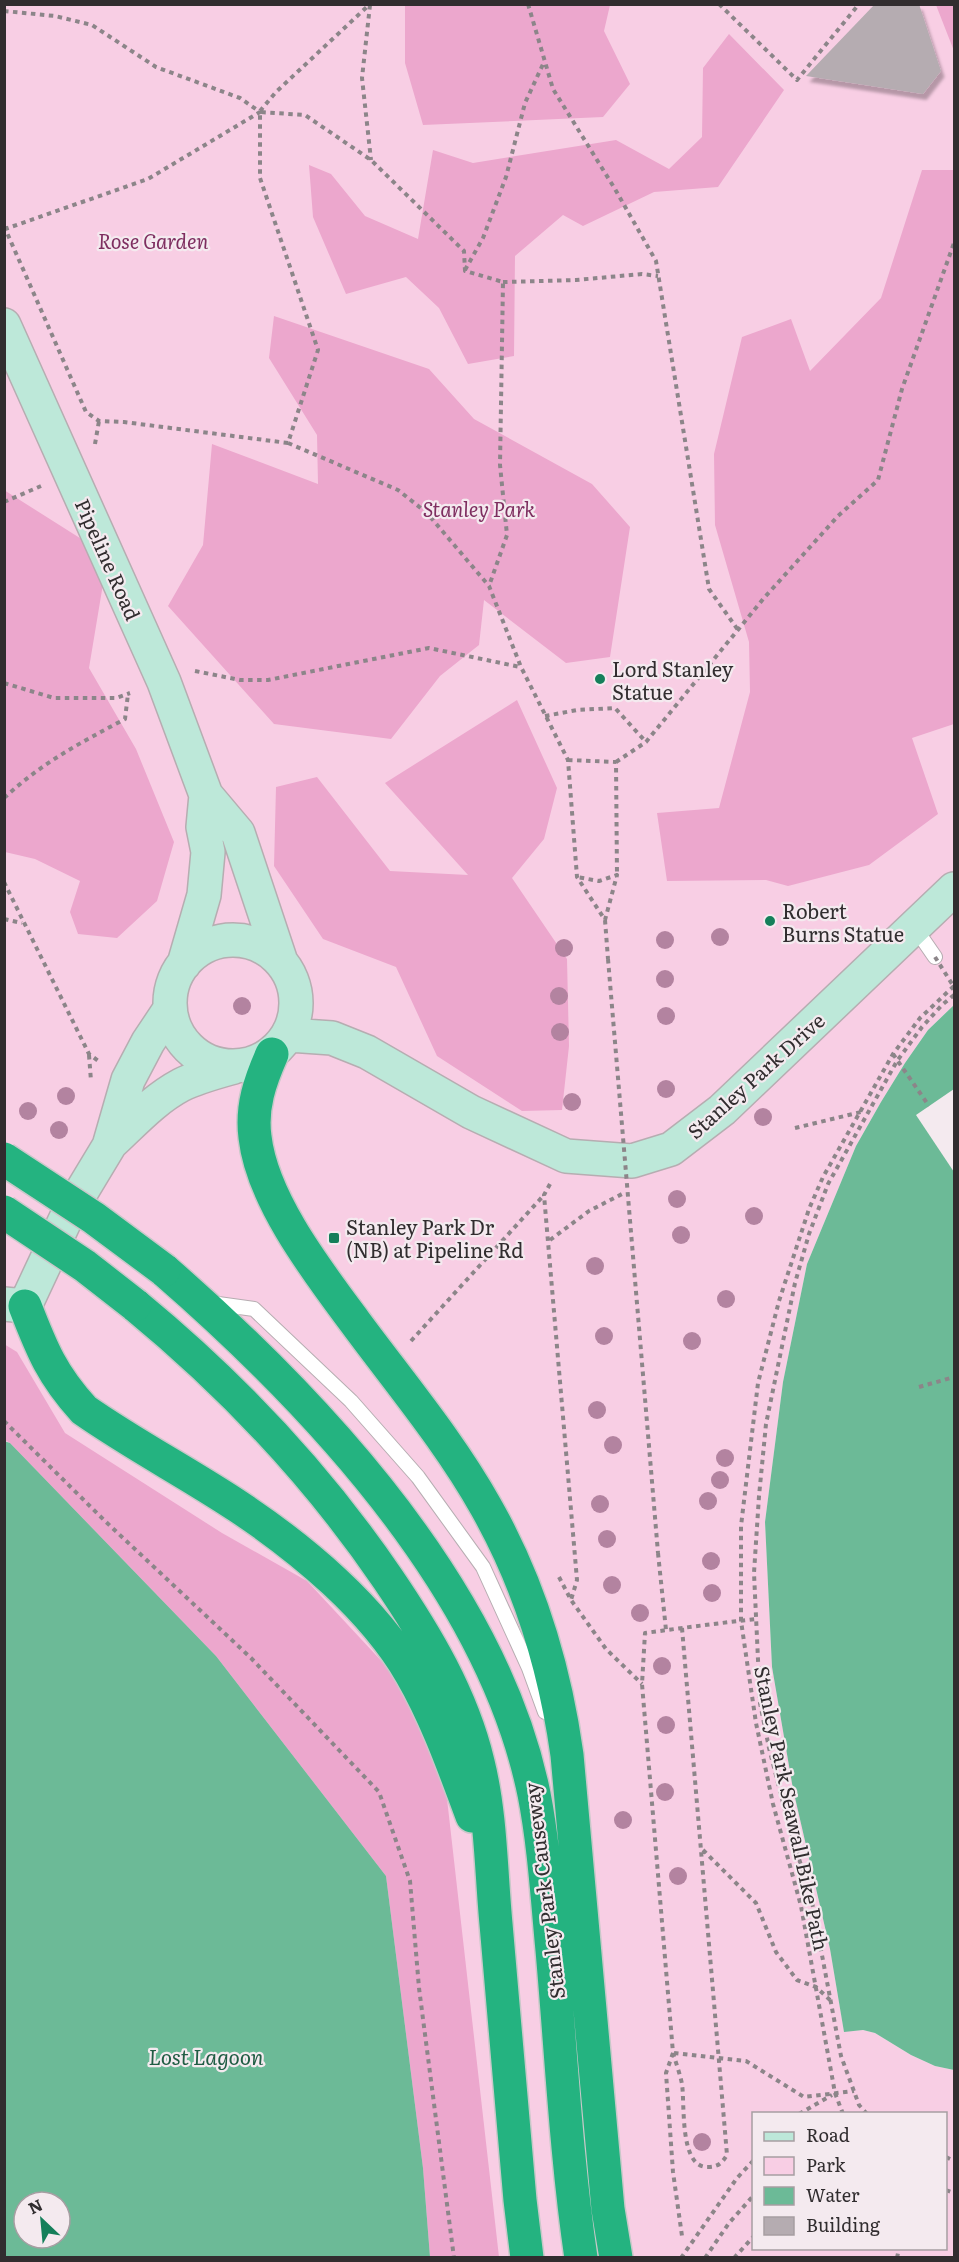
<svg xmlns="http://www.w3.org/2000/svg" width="959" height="2262" font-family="Literata,serif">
<defs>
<filter id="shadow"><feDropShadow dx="3.5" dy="6" stdDeviation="1.5" flood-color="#0004"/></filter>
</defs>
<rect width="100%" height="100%" fill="#f4eaef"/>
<path fill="#f8cee4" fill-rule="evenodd" d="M4,5H954V1005L928,1030L905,1063L881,1102L856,1146L807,1264L783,1382L765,1522L772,1667L793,1789L830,1949L844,2031L863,2030L875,2033L911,2055L935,2066L954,2070V2257H5ZM754,2114H946V2248H754ZM24,2202H60V2238H24Z"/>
<path fill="#eca7cd" d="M405,5H610L604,31L630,84L603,117L423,125L405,63Z
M936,5H954V51Z
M729,34L784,90L718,187L654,192L583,226L563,215L515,256L514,356L468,364L439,308L406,277L346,294L313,217L309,165L331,174L365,216L418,239L433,150L473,163L616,140L669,169L702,137L703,68Z
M922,170H954V724L912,738L938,814L869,865L788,886L766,880L667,881L657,813L719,808L750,692L749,642L715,525L714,454L742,337L791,319L810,371L881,298Z
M274,316L429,369L474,419L592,484L630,527L610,657L566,663L484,600L479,645L440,676L391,739L274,724L168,606L203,545L212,444L318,484L317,435L269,358Z
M4,490L83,540L103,584L89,668L136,749L174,842L157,901L117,938L78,934L70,912L80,881L35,859L5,852Z
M517,700L557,788L544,839L512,878L567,959L569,1046L562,1110L522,1111L437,1056L396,967L323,939L274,866L276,787L317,777L390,871L468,875L385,783Z
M4,1344L17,1352L65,1433L222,1533L307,1581L401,1682L446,1790L499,2257H430L423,2168L386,1876L216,1656L10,1443L5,1440Z"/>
<path fill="#6cba97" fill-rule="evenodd" d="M954,1005V2070L935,2066L911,2055L875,2033L863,2030L844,2032L830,1949L793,1789L772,1667L765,1522L783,1382L807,1264L856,1146L881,1102L905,1063L928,1030Z
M4,1441L10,1443L216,1656L386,1876L423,2168L430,2257H5ZM24,2202H60V2238H24Z"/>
<path fill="#f4eaef" d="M954,1089V1172L916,1115Z"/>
<path fill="#b5acb1" filter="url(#shadow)" d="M875,4H919L941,71L923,94L806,76Z"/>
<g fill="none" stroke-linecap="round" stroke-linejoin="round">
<g stroke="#b6adb1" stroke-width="16">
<path id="lane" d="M915,928L935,957
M211,1303L254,1309L351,1401L418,1477L483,1567L529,1668L545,1712"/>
</g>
<g stroke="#b6adb1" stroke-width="36">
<path id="secondary" d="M4,325L164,682L206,795L238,833L281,962
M170 1003a63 63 0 1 1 126 0a63 63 0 1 1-126 0Z
M184,964L204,895L208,852L203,827L206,795
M289,1035L332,1038L367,1052L471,1112L566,1156L632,1161L671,1149L722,1110L954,889
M110,1144C133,1123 153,1100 181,1085C197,1077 216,1072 234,1067
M4,1304L25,1306L68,1214L109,1146L128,1080L148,1042L170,1009"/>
</g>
<g stroke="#c9c8c9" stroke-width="36">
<path id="highway" d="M272,1054C260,1081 251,1107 255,1137C262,1200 318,1272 355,1322C400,1383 449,1441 486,1507C529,1583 555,1669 567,1755L608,2209L616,2258
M164,1270C317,1403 492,1589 534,1794C544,1845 547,1898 552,1950C561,2052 566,2156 581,2258
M135,1305C231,1384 318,1476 388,1579C426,1635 462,1695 478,1762C491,1814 491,1871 496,1924C504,2016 512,2108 520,2200L527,2258
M25,1306C42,1350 52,1375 84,1410C134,1445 188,1473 239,1507C302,1549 373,1608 411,1674C437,1719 454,1768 472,1816"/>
</g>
<path stroke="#8c8589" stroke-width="4" stroke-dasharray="4.5 4.5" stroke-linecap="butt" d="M528,4L553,89L615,189L656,261L709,589L738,630
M719,4L797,80L859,4
M370,5L362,78L371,160
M4,11L55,16L92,25L156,67L240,98L260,112L148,179L5,229
M260,111L276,92L370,4
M4,226L86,412L99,421L124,422L288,443L318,350L260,178V112L305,115L371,160L464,251L465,271L503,282L500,465L507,535L489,586
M465,270L483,238L506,177L525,103L544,62
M503,282L576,280L642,274L658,276
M288,443L398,490L427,513L489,586L521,667L568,760L577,877L605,920L617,875L599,881L577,877
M95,444L99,421
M4,502L41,486
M195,671L240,680H268L429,648L520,667
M4,683L54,698H116L130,693
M545,716L577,710L615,708L646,742
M568,760L616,762L617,875
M616,762L646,742L764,598L838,516L878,480L902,389L954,243
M4,798C43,762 80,743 125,719L128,694
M4,882L89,1054L101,1063
M4,919L22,923
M605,920L608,959
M893,1054L929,1106
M89,1055L91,1081
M795,1128L861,1112
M550,1184L544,1195L577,1580L571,1600
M550,1240L589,1211L622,1194
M411,1341L544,1195
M919,1387L954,1377
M4,1421L105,1521L251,1658L379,1792L410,1881L419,1988L454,2258
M658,1553L666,1630
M559,1577L571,1600L606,1649L642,1684
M682,1628L727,2155C722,2163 718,2167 708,2167C679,2168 685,2104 682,2084C680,2074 676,2063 673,2053L642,1684L645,1633C682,1628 719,1623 757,1619
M703,1850L756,1903L776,1952L797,1980L816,1987L830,2000
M673,2053L666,2073L673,2172L682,2236
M674,2053L746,2061L804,2097L854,2091
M799,2114L832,2095
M843,2114L835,2093L801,1906L773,1804L756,1723L741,1621V1526L758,1383L779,1301L809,1209L823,1177L893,1054L920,1018L954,986
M867,2114L859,2105L841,2056L812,1902L788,1822L769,1748L760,1703L754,1573L759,1496L766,1424L795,1283L809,1234L828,1184L897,1061L922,1027L942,1005L954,995
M946,2157L954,2161
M946,2190L954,2193
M681,2258L737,2178L754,2160
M705,2258L729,2223L754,2195
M734,2258L754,2236
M897,2258L899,2248"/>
<use href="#lane" stroke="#fff" stroke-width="14"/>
<use href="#secondary" stroke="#bde8d9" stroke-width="33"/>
<use href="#highway" stroke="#24b380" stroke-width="33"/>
<g stroke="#c9c8c9" stroke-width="36" stroke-linecap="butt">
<path id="highway-bridge" d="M4,1159L94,1218L164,1270
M4,1212L85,1266L135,1305"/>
</g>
<path stroke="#8c8589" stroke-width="4" stroke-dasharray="4.5 4.5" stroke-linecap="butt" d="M935,957L954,987
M608,959L658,1553"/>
<use href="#highway-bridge" stroke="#24b380" stroke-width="33"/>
</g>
<g fill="#b383a0">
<circle cx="720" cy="937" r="9"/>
<circle cx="665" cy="940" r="9"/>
<circle cx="564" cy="948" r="9"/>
<circle cx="665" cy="979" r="9"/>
<circle cx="559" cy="996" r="9"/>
<circle cx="242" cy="1006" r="9"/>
<circle cx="666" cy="1016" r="9"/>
<circle cx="560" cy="1032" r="9"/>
<circle cx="666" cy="1089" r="9"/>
<circle cx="66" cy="1096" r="9"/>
<circle cx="572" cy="1102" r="9"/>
<circle cx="28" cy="1111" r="9"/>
<circle cx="763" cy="1117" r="9"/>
<circle cx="59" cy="1130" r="9"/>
<circle cx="677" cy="1199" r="9"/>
<circle cx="754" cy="1216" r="9"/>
<circle cx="681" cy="1235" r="9"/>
<circle cx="595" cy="1266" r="9"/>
<circle cx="726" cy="1299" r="9"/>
<circle cx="604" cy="1336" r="9"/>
<circle cx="692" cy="1341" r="9"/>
<circle cx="597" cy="1410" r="9"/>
<circle cx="613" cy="1445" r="9"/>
<circle cx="725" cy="1458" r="9"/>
<circle cx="720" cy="1480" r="9"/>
<circle cx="708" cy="1501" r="9"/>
<circle cx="600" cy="1504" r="9"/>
<circle cx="607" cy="1539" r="9"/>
<circle cx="711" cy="1561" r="9"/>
<circle cx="612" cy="1585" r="9"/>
<circle cx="712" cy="1593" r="9"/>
<circle cx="640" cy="1613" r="9"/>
<circle cx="662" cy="1666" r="9"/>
<circle cx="666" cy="1725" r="9"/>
<circle cx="665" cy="1792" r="9"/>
<circle cx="623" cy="1820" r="9"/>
<circle cx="678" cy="1876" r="9"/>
<circle cx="702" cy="2142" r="9"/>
</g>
<g fill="#157f5a" stroke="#f4eaef" stroke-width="2">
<circle cx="600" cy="679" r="6"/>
<circle cx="770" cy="921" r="6"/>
<rect x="328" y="1232" width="12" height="12" rx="3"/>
</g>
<g text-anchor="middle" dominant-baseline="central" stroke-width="4.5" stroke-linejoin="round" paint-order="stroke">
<g font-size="20" font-style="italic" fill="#7e2e60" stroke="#f4eaef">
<text x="153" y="240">Rose Garden</text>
<text x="479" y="508">Stanley Park</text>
</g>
<g font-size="20" fill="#312d2f" stroke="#f4eaef">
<text transform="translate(109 559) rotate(66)">Pipeline Road</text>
<text transform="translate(755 1075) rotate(-42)">Stanley Park Drive</text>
<text transform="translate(793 1808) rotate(78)">Stanley Park Seawall Bike Path</text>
<text transform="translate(543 1891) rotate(-97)">Stanley Park Causeway</text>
</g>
<g font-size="20" fill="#312d2f" stroke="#f4eaef" text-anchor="start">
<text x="612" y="668">Lord Stanley<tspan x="612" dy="23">Statue</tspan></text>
<text x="782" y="910">Robert<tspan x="782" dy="23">Burns Statue</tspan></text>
<text x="346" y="1226">Stanley Park Dr<tspan x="346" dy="23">(NB) at Pipeline Rd</tspan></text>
</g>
<g font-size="21" font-style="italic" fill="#205d44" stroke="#f4eaef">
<text x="206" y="2055">Lost Lagoon</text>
</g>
</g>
<rect width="959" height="2262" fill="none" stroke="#312d2f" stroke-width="12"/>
<rect x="752" y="2112" width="195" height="138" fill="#f4eaef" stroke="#a69ea2" stroke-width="1.5"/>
<rect x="764" y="2132" width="30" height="9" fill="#bde8d9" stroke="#a69ea2" stroke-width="1.5"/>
<text x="806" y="2142" font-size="18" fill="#312d2f">Road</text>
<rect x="764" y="2157" width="30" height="18" fill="#f8cee4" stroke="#a69ea2" stroke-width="1.5"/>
<text x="806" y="2172" font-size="18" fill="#312d2f">Park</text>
<rect x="764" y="2187" width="30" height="18" fill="#6cba97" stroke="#a69ea2" stroke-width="1.5"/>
<text x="806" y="2202" font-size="18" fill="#312d2f">Water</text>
<rect x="764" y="2217" width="30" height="18" fill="#b5acb1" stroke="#a69ea2" stroke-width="1.5"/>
<text x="806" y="2232" font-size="18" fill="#312d2f">Building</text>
<g transform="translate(42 2220) rotate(334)"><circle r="28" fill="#f4eaef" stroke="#a69ea2" stroke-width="1.5"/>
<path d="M0-4.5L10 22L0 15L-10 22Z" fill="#157f5a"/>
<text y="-9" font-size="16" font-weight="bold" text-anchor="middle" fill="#312d2f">N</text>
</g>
</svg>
